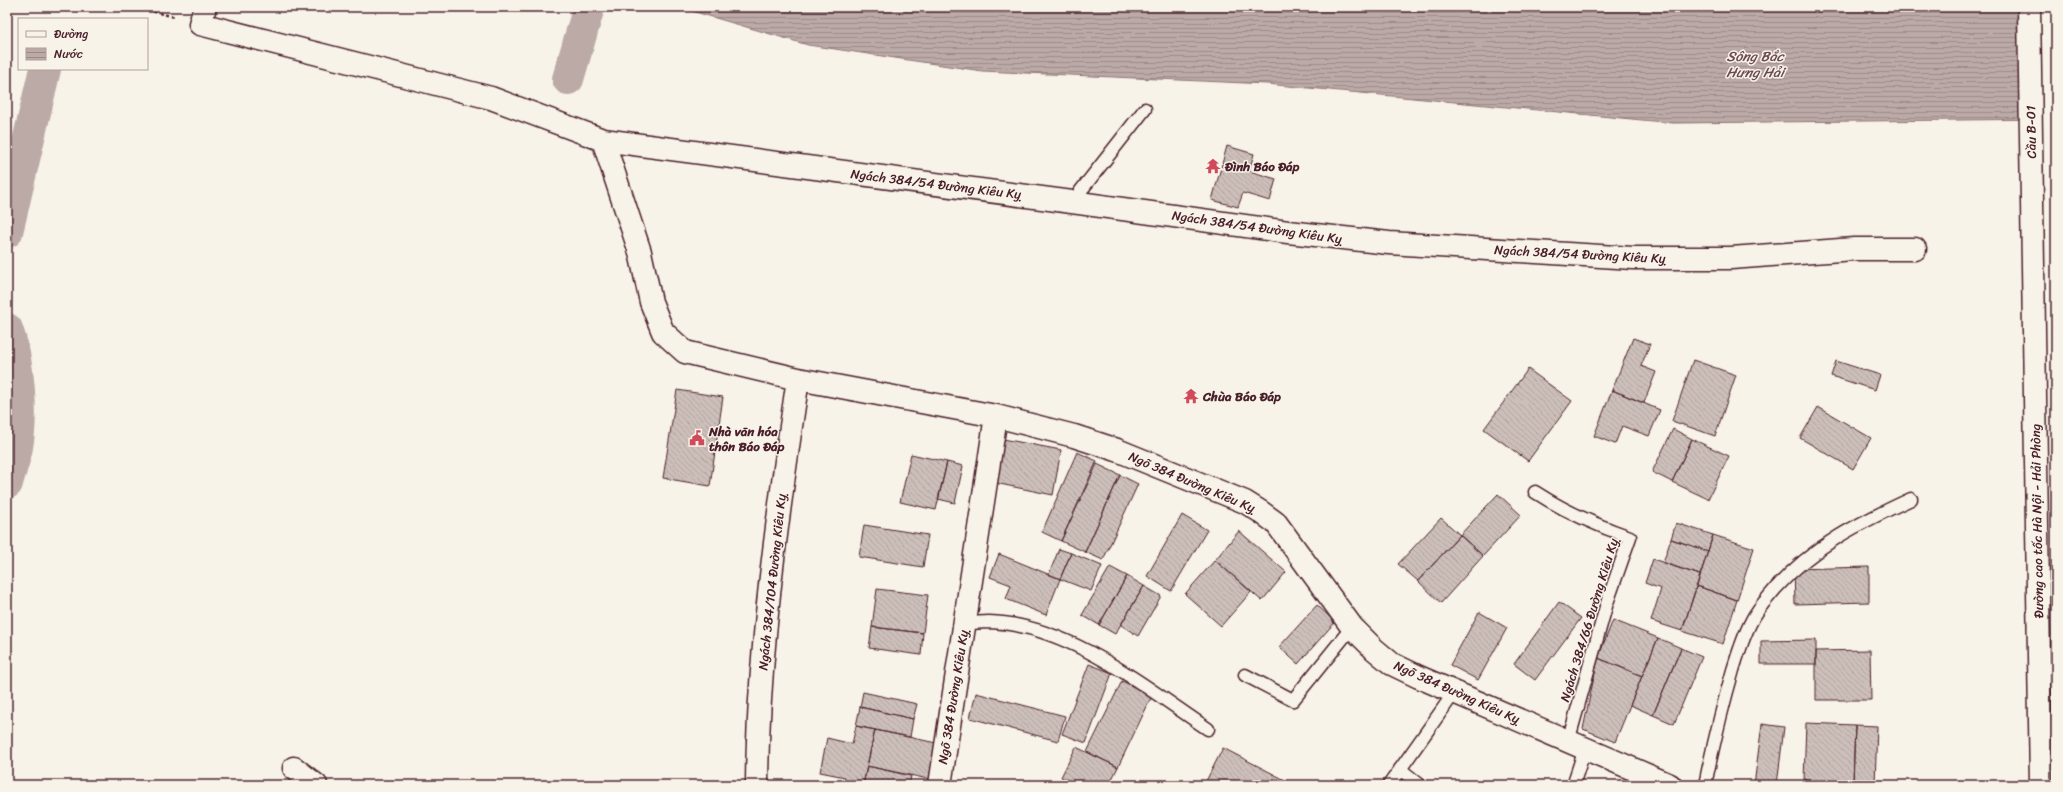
<svg xmlns="http://www.w3.org/2000/svg" width="2063" height="792" font-family="Sriracha,sans-serif">
<defs>
<pattern id="water-rules" width="6" height="5" patternUnits="userSpaceOnUse"><rect width="6" height="5" fill="#bcaaa7"/><path d="M0 2.5h6" fill="none" stroke="#9b8a88"/></pattern>
<pattern id="building-back-hatch" width="6" height="6" patternUnits="userSpaceOnUse"><rect width="6" height="6" fill="#ccbfb9"/><path d="M-1 5l2 2M0 0l6 6M5-1l2 2" fill="none" stroke="#b1a49f"/></pattern>
</defs>
<rect width="100%" height="100%" fill="#f7f3e8"/>
<filter id="ink" filterUnits="userSpaceOnUse"><feTurbulence type="fractalNoise" baseFrequency=".025" numOctaves="2"/><feDisplacementMap in="SourceGraphic" scale="8" xChannelSelector="R" yChannelSelector="G"/><feConvolveMatrix kernelMatrix="1 2 1 2 8 2 1 2 1" color-interpolation-filters="sRGB"/></filter>
<g filter="url(#ink)">
<path fill="url(#water-rules)" stroke="#8e7275" d="M678,7H2056V119L1673,123L1267,84L982,71L808,45Z"/>
<path fill="#f7f3e8" d="M2029,7H2056V121H2031Z"/>
<g fill="none" stroke-linecap="round" stroke-linejoin="round">
<path stroke="#bcaaa7" stroke-width="32" d="M568,79L589,7
M7,232L45,69
M7,329C19,361 23,414 17,447C15,459 10,471 7,483"/>
</g>
<path fill="url(#building-back-hatch)" stroke="#4a1f2b" d="M1227,146L1254,154L1249,171L1276,179L1270,201L1243,193L1238,207L1212,200Z
M1633,338L1650,344L1641,366L1656,372L1644,403L1612,390Z
M1693,360L1736,375L1715,436L1672,421Z
M1836,361L1880,375L1875,390L1831,376Z
M1528,369L1572,401L1528,461L1484,429Z
M677,390L723,397L710,486L663,478Z
M1612,390L1660,410L1649,436L1622,426L1615,444L1594,436Z
M1818,407L1871,438L1853,469L1800,438Z
M1673,429L1692,439L1672,482L1652,472Z
M1003,439L1061,450L1053,495L995,483Z
M1692,439L1729,456L1708,499L1672,482Z
M1077,452L1097,461L1061,541L1042,532Z
M911,454L947,462L936,510L900,502Z
M947,462L963,466L955,503L938,499Z
M1097,464L1120,475L1085,552L1061,541Z
M1120,475L1138,484L1103,560L1085,552Z
M1498,494L1521,515L1483,556L1460,535Z
M1182,515L1207,530L1171,591L1147,576Z
M1441,518L1460,535L1418,581L1398,564Z
M1676,523L1713,535L1708,551L1671,539Z
M864,525L928,535L923,567L859,557Z
M1239,531L1286,572L1262,601L1215,560Z
M1460,535L1483,556L1441,603L1418,581Z
M1713,535L1754,548L1737,600L1697,586Z
M1671,539L1708,551L1700,575L1663,563Z
M1059,549L1071,553L1060,579L1049,574Z
M1071,553L1102,566L1091,591L1060,579Z
M999,554L1060,579L1046,615L1006,599L1011,585L990,577Z
M1653,559L1700,575L1682,631L1651,621L1661,589L1645,583Z
M1215,560L1251,592L1221,626L1185,594Z
M1110,567L1127,576L1099,625L1082,615Z
M1869,567V602L1795,604L1794,569Z
M1127,576L1144,586L1115,634L1099,625Z
M1144,586L1161,596L1138,636L1121,625Z
M1697,586L1737,600L1723,644L1682,631Z
M877,589L928,595L923,633L872,627Z
M1559,602L1581,618L1535,680L1514,664Z
M1317,605L1335,622L1298,664L1279,647Z
M1479,612L1507,628L1478,680L1450,665Z
M1613,620L1658,638L1642,676L1598,658Z
M872,627L923,633L921,655L869,648Z
M1658,638L1681,648L1653,715L1630,705Z
M1816,640V664H1761V641Z
M1681,648L1702,657L1674,724L1653,715Z
M1870,650L1871,700H1816V651Z
M1598,658L1642,676L1615,742L1583,729Z
M1089,664L1112,673L1086,743L1062,734Z
M1122,681L1152,696L1118,767L1087,752Z
M863,692L917,704L913,719L860,707Z
M976,693L1065,716L1058,741L970,718Z
M860,707L913,719L910,737L856,726Z
M1806,723L1855,725L1853,782L1804,780Z
M1762,724L1784,727L1777,785H1754Z
M1855,725L1877,726L1875,785H1853Z
M856,726L875,730L863,785L844,782L845,777L820,772L827,738L852,744Z
M875,730L941,744L933,780L867,766Z
M1076,747L1118,767L1109,785H1077L1061,777Z
M1223,748L1285,780L1283,785H1204Z
M867,766L911,776L909,785H863Z"/>
<g fill="none" stroke-linecap="round" stroke-linejoin="round">
<g stroke="#4a1f2b" stroke-width="15">
<path id="service" d="M1072,202L1145,109
M1535,492C1566,512 1595,525 1630,537L1607,603L1568,742
M964,624C972,623 981,622 989,622C1068,624 1145,687 1208,729
M1245,675L1293,700L1352,627
M1400,769L1420,785
M1389,785L1454,693
M1573,785L1585,749
M1705,785C1713,746 1722,708 1733,670C1738,654 1743,637 1751,622C1757,609 1767,599 1776,588C1813,546 1861,522 1911,499"/>
</g>
<g stroke="#4a1f2b" stroke-width="25">
<path id="minor" d="M205,7L200,24L491,98L603,140L640,252L651,302L663,332L685,352L798,379L996,416
M603,140L1072,202L1288,232L1389,243L1633,258H1731L1854,249H1915
M294,768L316,785
M757,785C758,651 778,512 798,379
M940,785L996,416L1074,436L1117,450L1245,502L1261,512L1276,523L1352,627L1374,649L1392,664L1419,677L1670,785"/>
</g>
<g stroke="#4a1f2b" stroke-width="25">
<path id="motorway" d="M2029,7L2041,785"/>
</g>
<path stroke="#4a1f2b" stroke-width="2.5" stroke-dasharray="3 3" stroke-linecap="butt" d="M136,7L175,17"/>
<use href="#service" stroke="#f7f3e8" stroke-width="12"/>
<use href="#minor" stroke="#f7f3e8" stroke-width="22"/>
<use href="#motorway" stroke="#f7f3e8" stroke-width="22"/>
</g>
</g>
<defs>
<g id="temple-bare" transform="scale(1.2)"><path d="M0-6L5-2H3V0L6.5 2.5H4V6H1.5V3h-3V6H-4V2.5H-6.5L-3 0V-2H-5Z" fill="#d1495b" stroke="#f7f3e8" stroke-width="2.5" paint-order="stroke"/></g>
<g id="civic-bare" transform="scale(1.2)"><path d="M-.6-6.5H3V-4.5H.6V-3L4-1V1h2V6H-6V1h2V-1L-.6-3ZM-1.2 2.5V6h2.4V2.5Z" fill="#d1495b" stroke="#f7f3e8" stroke-width="2.5" paint-order="stroke"/></g>
</defs>
<g fill-rule="evenodd">
<use href="#temple-bare" x="1213" y="166"/>
<use href="#temple-bare" x="1191" y="396"/>
<use href="#civic-bare" x="697" y="438"/>
</g>
<g text-anchor="middle" dominant-baseline="central" stroke-width="3" stroke-linejoin="round" paint-order="stroke">
<g font-size="13" fill="#4a1f2b" stroke="#f7f3e8">
<text transform="translate(2031 132) rotate(-91)">Cầu B-01</text>
<text transform="translate(936 184) rotate(7)">Ngách 384/54 Đường Kiêu Kỵ</text>
<text transform="translate(1257 227) rotate(8)">Ngách 384/54 Đường Kiêu Kỵ</text>
<text transform="translate(1580 254) rotate(3)">Ngách 384/54 Đường Kiêu Kỵ</text>
<text transform="translate(1192 482) rotate(23)">Ngõ 384 Đường Kiêu Kỵ</text>
<text transform="translate(2037 521) rotate(-91)">Đường cao tốc Hà Nội - Hải Phòng</text>
<text transform="translate(772 582) rotate(-84)">Ngách 384/104 Đường Kiêu Kỵ</text>
<text transform="translate(1589 620) rotate(-73)">Ngách 384/66 Đường Kiêu Kỵ</text>
<text transform="translate(1457 692) rotate(24)">Ngõ 384 Đường Kiêu Kỵ</text>
<text transform="translate(953 697) rotate(-81)">Ngõ 384 Đường Kiêu Kỵ</text>
</g>
<g font-size="13" font-weight="bold" fill="#4a1f2b" stroke="#f7f3e8" text-anchor="start">
<text x="1225" y="166">Đình Báo Đáp</text>
<text x="1203" y="396">Chùa Báo Đáp</text>
<text x="709" y="431">Nhà văn hóa<tspan x="709" dy="15">thôn Báo Đáp</tspan></text>
</g>
<g font-size="14" font-style="italic" fill="#6c4950" stroke="#f7f3e8">
<text x="1755" y="56">Sông Bắc<tspan x="1755" dy="16">Hưng Hải</tspan></text>
</g>
</g>
<rect width="2063" height="792" fill="none" stroke="#f7f3e8" stroke-width="24"/>
<rect x="12" y="12" width="2039" height="768" fill="none" stroke="#4a1f2b" stroke-width="1.5" filter="url(#ink)"/>
<rect x="18" y="18" width="130" height="52" fill="#f7f3e8" stroke="#b29e9c"/>
<rect x="26" y="31" width="20" height="6" fill="#f7f3e8" stroke="#b29e9c"/>
<text x="54" y="38" font-size="12" fill="#4a1f2b">Đường</text>
<rect x="26" y="48" width="20" height="12" fill="url(#water-rules)" stroke="#b29e9c"/>
<text x="54" y="58" font-size="12" fill="#4a1f2b">Nước</text>
</svg>
